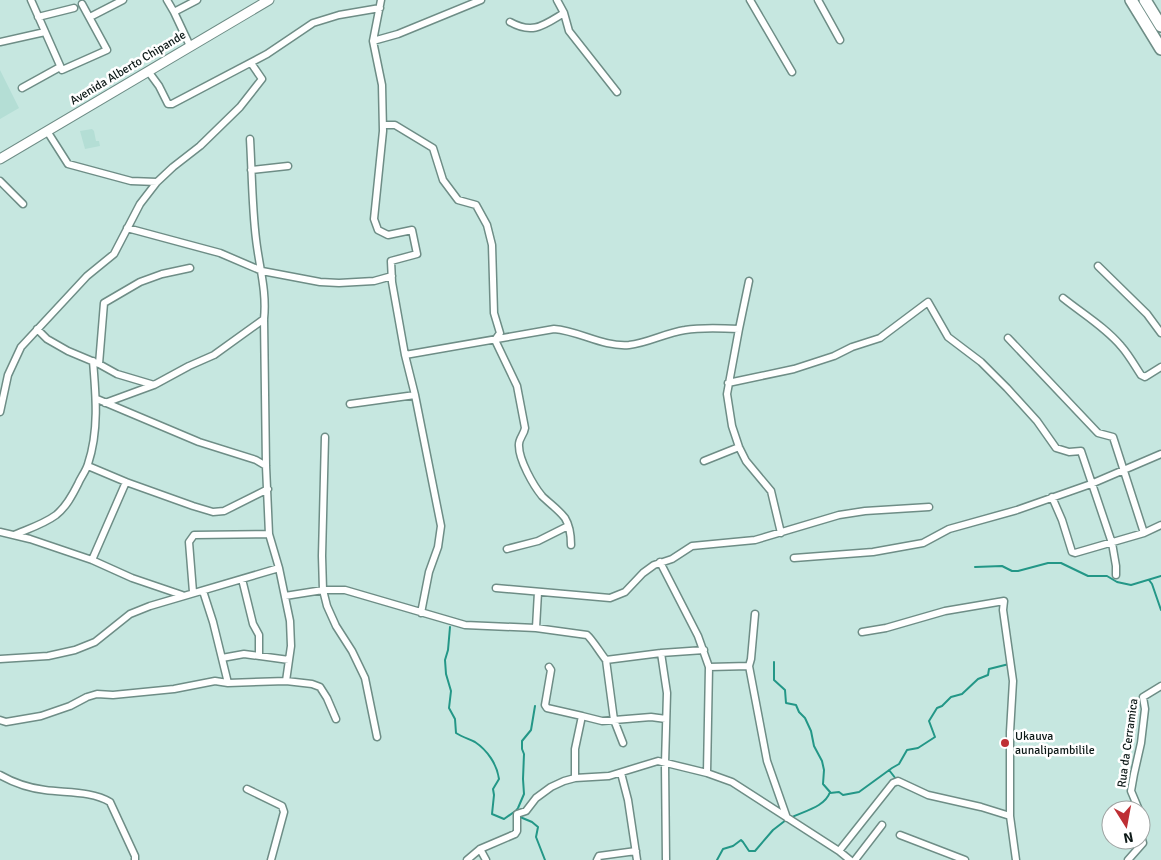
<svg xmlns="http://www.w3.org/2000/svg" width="1161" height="860" font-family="Signika,sans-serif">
<rect width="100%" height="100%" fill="#c6e7e0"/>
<path fill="#b4ded5" d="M0,70L19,108L0,119Z
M92,129L94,131L96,141H99L100,146L85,149L80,131Z"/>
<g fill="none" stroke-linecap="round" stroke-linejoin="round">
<path stroke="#239787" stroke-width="2" d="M975,567L1002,566L1012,571H1018L1048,563H1061L1088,576H1107L1117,582L1131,585L1161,576
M1149,580L1152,584L1161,610
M450,627L448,650L445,660L446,674L451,691L449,708L455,719L456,733C462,737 469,739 475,742C487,750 497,764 499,779L493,789L494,795L492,814L504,819L514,812
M774,662V680L785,690L786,703L796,705L799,712L805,718L811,731L814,746L822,761L824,770L823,784L830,792C825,807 804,811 790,818
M889,770L896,779
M830,793L839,792L843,795L859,792L892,768L899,764L907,750L918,748L935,737L929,721L937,708L942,706L951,697L962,694L978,679L988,675L989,669L1009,664
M514,813L518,808L524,794L523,779L524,754L522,749V741L531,730L535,706
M520,817L532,822L538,827L536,837L545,860
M717,860L723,849L733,846L741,840L743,842L749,851H755L773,830L786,820"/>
<g stroke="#6e8d86" stroke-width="9">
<path id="street" d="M31,0L62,70L107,50L82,4
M167,0L174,12L190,46
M381,0L373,41L382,85L383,131L374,219L378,230L388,235L412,230L417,254L391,261L392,282L405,355L415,395L441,526L438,547L429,572L421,613
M557,0L564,13L569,31L617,92
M750,0L792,72
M818,0L840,40
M174,12L197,0
M38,17L74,8
M90,17L123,0
M510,22C533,35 544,25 564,13
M373,41L398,34L481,0
M0,42L45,32
M148,71L159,86L168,104H172L267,54L313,23L339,15L380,8
M22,88L60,67
M383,125H395L433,148L443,180L458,200L476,205L487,225L492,245L494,313L500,333L495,340L517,386L525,428C524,435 518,439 519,446C519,460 533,485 542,496C549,503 559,510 565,518C570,526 571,536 571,545
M47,131L68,164L131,181L157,182
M250,139C252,173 252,206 256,239C259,266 267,291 264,319L266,466L269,534L279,568L290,621L291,646L286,681
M251,170L288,166
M0,181L23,204
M127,228L220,253L262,271L320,282L339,283L374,281L392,276
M1098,266L1147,314L1161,333
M749,281L739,329L727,394L732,426L739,447L746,461L771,491L781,533
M1063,298C1083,314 1105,327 1121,346C1129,355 1135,366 1141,375L1145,377L1161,367
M37,329L47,339L68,351L99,364L117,374L154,385
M1008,338L1098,433L1113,437L1144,533
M405,355L554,329C580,331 602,347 629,345C648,343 665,333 685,330C702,327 721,328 739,329
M99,364L104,303L140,282L162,274L190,268
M728,383L794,369L834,356L852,347L880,338L928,302L948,337L981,362L1007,388L1037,421L1056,448L1069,452L1081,451L1112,543L1116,566V575
M97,399L199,442L256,460L266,466
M105,403L154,385L189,366L214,355L264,319
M350,404L415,395
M0,412L8,375L21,347L87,276L114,254L140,204L157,182L173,167L200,146L240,107L262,79L251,63
M325,437L322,556L323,590L327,606L336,626L352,651L365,678L377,737
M704,461L739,447
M88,466L126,482L193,506L213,512L224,511L268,489
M1052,497L1062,520L1072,552L1075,553L1144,533L1161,525
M0,532L30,539L92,560L132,578L182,595
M14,535C28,529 44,524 56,515C66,507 72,496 78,484C81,477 86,471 88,464C99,431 96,396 93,361
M507,549L538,541L568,526
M794,558L873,552L923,543L949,529L1017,510L1091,484L1161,454
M92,560L126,482
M660,562L698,636L709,667L707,773
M242,579L253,624L259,635V656
M496,588L610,598L625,592L643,573L654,565L672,559L692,546L755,540L839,515L865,511L929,507
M203,591L213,622L228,683
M193,592L189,542L194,535L269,534
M285,596L323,590H345L465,625L536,628L587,635C592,639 601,654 606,660L661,653L704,650
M755,614L751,659L749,666L767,761L787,818
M536,628L538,592
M862,632L886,628L945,611L1004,601L1003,610L1013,681L1010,732V816L1016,860
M661,653L667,693L665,764L666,860
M222,658L244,654L289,660
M0,659L48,656L75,650L95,642L130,614L150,606L279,568
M606,660L614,720L623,743
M549,667L551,670L545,705L547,708L582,716
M709,667L749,666
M0,720L6,722L41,716L70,706L87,697L97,694L113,695L174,689L215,681L228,683L286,681L312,684L320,687L327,698L336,719
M621,773L628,800L637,860
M0,775C14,783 29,788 45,790C66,793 92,791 110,802L135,856V860
M575,778V749L582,716L602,721L651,717L666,719
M247,789L282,806L284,812L271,860
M1139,810L1131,791L1134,774L1141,743L1145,709L1143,697L1161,686
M900,835L965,860
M480,849L486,860
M839,851L893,783L898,781L928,795L981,807L1010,816
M467,860L480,849L515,834L517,831V814L526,811L536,798L551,787L564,781L575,778L609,776L658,761L707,773L732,782L839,851L850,860
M597,860L599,856L636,851
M855,860L882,825
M1128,860L1143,843L1141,836"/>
</g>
<g stroke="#6e8d86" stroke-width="11">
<path id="secondary" d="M0,159L269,0"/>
</g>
<g stroke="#6e8d86" stroke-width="14">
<path id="highway" d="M1131,0L1161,49
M1145,0L1161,26"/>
</g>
<use href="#street" stroke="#fff" stroke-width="6"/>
<use href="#secondary" stroke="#fff" stroke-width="9"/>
<use href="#highway" stroke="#fff" stroke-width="11"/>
</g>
<circle fill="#be2f34" stroke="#fff" stroke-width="2" cx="1005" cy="743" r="5"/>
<g text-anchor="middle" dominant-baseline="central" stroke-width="5" stroke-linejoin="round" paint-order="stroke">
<g font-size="12" fill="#0d1917" stroke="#fff">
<text transform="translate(128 68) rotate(-31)">Avenida Alberto Chipande</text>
<text transform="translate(1128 743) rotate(-82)">Rua da Cerramica</text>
</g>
<g font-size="12" fill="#0d1917" stroke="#fff" text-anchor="start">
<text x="1015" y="736">Ukauva<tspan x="1015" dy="14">aunalipambilile</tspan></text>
</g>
</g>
<g transform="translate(1126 825) rotate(169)"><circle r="24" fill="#ffffff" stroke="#9ea3a2"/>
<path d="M0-4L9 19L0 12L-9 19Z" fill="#be2f34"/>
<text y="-8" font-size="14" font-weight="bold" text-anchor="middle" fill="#0d1917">N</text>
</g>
</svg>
